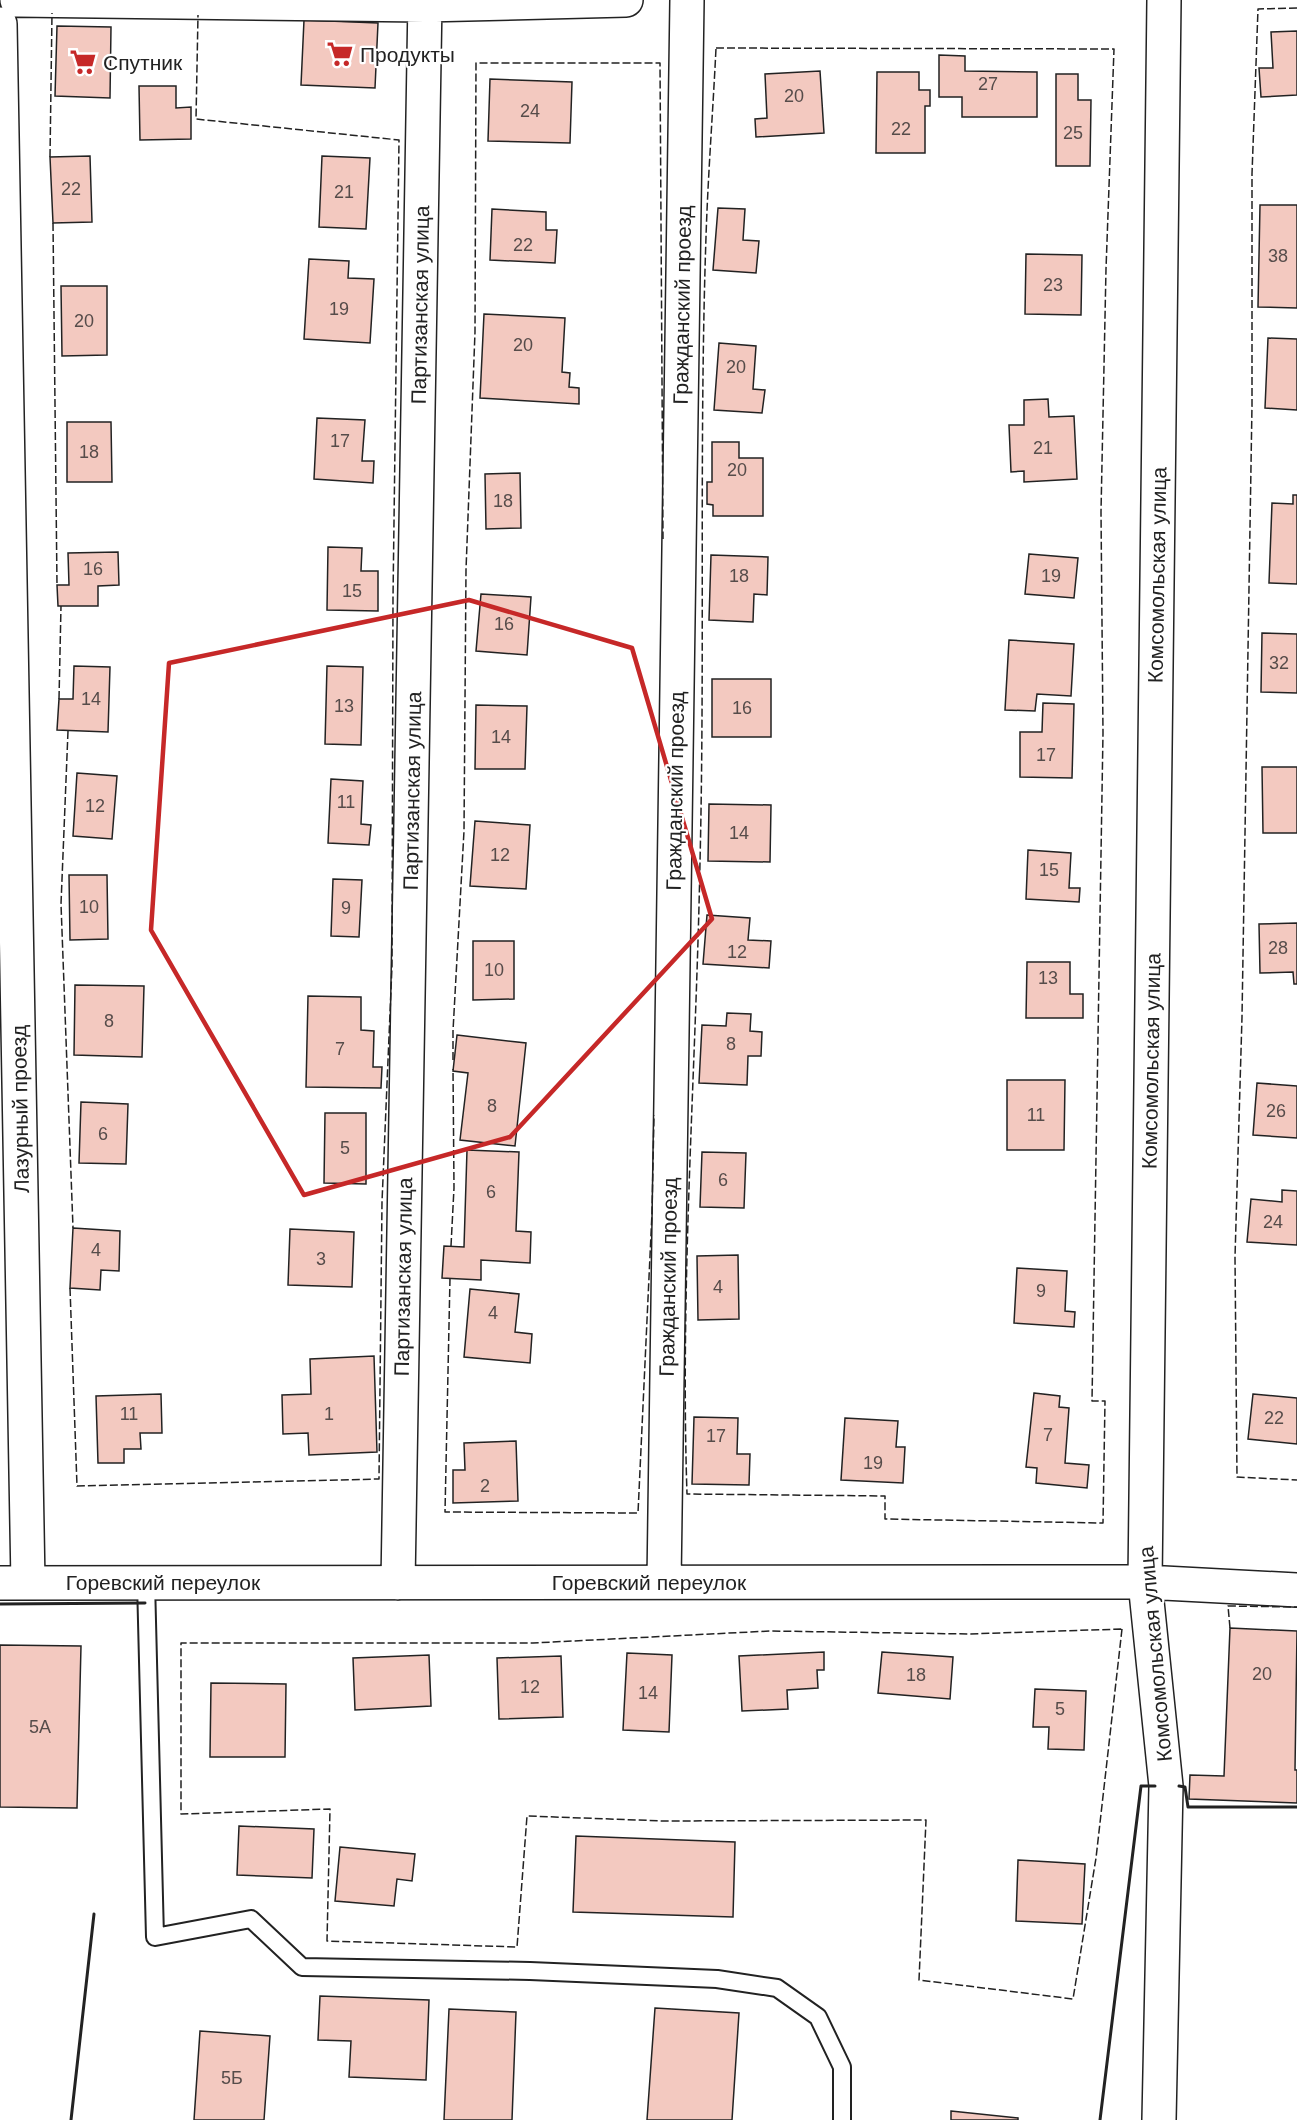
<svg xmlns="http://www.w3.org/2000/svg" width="1297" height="2120" font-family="Helvetica,sans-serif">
<rect width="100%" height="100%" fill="#fff"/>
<path fill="#f3c9c0" stroke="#222" stroke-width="1.5" d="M304,20L378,23L375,88L301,85Z
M57,26L111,27L110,98L55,96Z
M1297,31V95L1261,97L1259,68H1273L1271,32Z
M939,55L965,56V71L1037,72V117H962V97H939Z
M820,71L824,133L756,137L755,119L767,118L765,74Z
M877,72H919V90H930V106H925V153H876Z
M1056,74H1078V100H1091L1090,166H1056Z
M490,79L572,82L570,143L488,141Z
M139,86H176V108L191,107V139L140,140Z
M90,156L92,222L53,223L50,157Z
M322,156L370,158L366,229L319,227Z
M1260,205H1297V308L1258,307Z
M718,208L745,209L743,240L759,241L756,273L713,270Z
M492,209L546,212V230H557L555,263L490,260Z
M1026,254L1082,255L1081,315L1025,314Z
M309,259L349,261L348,278L374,279L370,343L304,339Z
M61,286H107V355L62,356Z
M484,314L565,318L562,372L570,373L569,387L579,388V404L480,398Z
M1268,338L1297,339V410L1265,408Z
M719,343L756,346L753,389L765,390L762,413L714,410Z
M1048,399L1049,417L1074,416L1077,479L1024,482V471L1011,472L1009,425H1024V400Z
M317,418L365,420L362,461H374L373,483L314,479Z
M67,422H111L112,482H67Z
M712,442H739V458H763V516H713V505L707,504V482H712Z
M520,473L521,528L486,529L485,474Z
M1293,495H1297V584L1269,583L1272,503L1293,504Z
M328,547L362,548L361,571H378V611L327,610Z
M118,552L119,585L98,586V606H58L57,585H69L68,553Z
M1029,554L1078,558L1074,598L1025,594Z
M711,555L768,557L767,595L754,594L753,622L709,620Z
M481,594L531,597L527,655L476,651Z
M1262,633L1297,634V693L1261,692Z
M1009,640L1074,644L1071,696L1037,694L1035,711L1005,710Z
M74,666L110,667L108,732L57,730L59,699H73Z
M327,666L363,667L361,745L325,744Z
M712,679H771V737H712Z
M1043,703L1074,704L1072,778L1020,777V732H1042Z
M476,705L527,706L525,769H475Z
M1262,767H1297V833H1263Z
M77,773L117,776L112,839L73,836Z
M331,779L363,781L361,824L371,825L369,845L328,843Z
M709,804L771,805L770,862L708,861Z
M475,821L530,825L526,889L470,886Z
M1028,850L1071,853L1069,888H1080L1079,902L1026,899Z
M69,875H107L108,939L70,940Z
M333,879L362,880L359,937L331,936Z
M707,915L750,918L748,940L771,941L769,968L703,964Z
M1297,923V984H1294L1293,972L1260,973L1259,924Z
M473,941H514V999L473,1000Z
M1027,962H1070V994H1083V1018H1026Z
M75,985L144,986L142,1057L74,1055Z
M308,996L361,997V1030L374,1031L373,1067H382L381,1088L306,1087Z
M727,1013L751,1014L750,1031L762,1032L761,1056H748L747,1085L699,1083L702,1025L726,1026Z
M457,1035L526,1043L515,1146L460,1140L468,1073L453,1071Z
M1007,1080H1065L1064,1150H1007Z
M1257,1083L1297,1086V1138L1253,1135Z
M81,1102L128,1104L126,1164L79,1163Z
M325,1113H366V1184L324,1183Z
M467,1150L519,1152L516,1231L531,1232L530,1263L481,1260V1280L442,1278L444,1246L464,1247Z
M702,1152L746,1153L744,1208L700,1207Z
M1282,1190L1297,1191V1245L1247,1242L1251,1199L1282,1202Z
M73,1228L120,1231L119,1271L101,1270L100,1290L70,1288Z
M290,1229L354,1232L352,1287L288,1285Z
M738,1255L739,1319L698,1320L697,1256Z
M1017,1268L1067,1271L1065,1311L1075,1312L1074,1327L1014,1323Z
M470,1289L519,1294L515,1332L532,1334L530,1363L464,1357Z
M374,1356L377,1452L309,1455L308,1433L283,1434L282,1395L311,1394L310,1359Z
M1034,1393L1060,1396L1059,1407L1069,1408L1065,1463L1089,1465L1087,1488L1036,1483L1037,1468L1026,1467Z
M161,1394L162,1433H140L141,1449H124V1463H98L96,1396Z
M1253,1394L1297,1398V1444L1248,1439Z
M694,1417L738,1418L737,1454H750L749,1485L692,1484Z
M845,1418L898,1421L896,1447H905L903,1483L841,1480Z
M516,1441L518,1501L453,1503V1470H465L464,1443Z
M1230,1628L1297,1631L1295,1770H1297V1803L1189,1799L1190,1775L1224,1776Z
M0,1645L81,1646L77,1808L0,1807Z
M824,1652V1670H817L818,1688L787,1690L788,1709L742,1711L739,1656Z
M882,1652L953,1657L950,1699L878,1693Z
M627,1653L672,1655L669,1732L623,1730Z
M429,1655L431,1706L355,1710L353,1658Z
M561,1656L563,1717L499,1719L497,1658Z
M211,1683L286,1684L285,1757H210Z
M1035,1689L1086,1691L1084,1750L1048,1749L1049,1727H1033Z
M239,1826L314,1829L312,1878L237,1875Z
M576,1836L735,1842L733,1917L573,1912Z
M340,1847L415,1854L412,1881L397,1879L394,1906L335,1901Z
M1018,1860L1085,1864L1082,1924L1016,1921Z
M320,1996L429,2000L426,2080L349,2077L351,2041L318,2040Z
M655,2008L739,2013L732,2120H647Z
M449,2009L516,2012L512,2120H444Z
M200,2031L270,2036L264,2120H194Z
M951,2111L1018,2118V2120H951Z"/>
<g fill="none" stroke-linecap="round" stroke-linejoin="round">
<g stroke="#222" stroke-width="20">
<path id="service" d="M146,1582L155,1937L251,1919L302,1967L530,1971L717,1979L777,1988L818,2017L842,2067V2120"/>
</g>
<g stroke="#222" stroke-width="36">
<path id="minor" d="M17,0L425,5L626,0
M0,24L28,1583
M664,1582L687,0
M0,1583L1145,1582L1297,1590
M398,1583L425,0
M1159,2120L1166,1786L1145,1582L1164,0"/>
</g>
<use href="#service" stroke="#fff" stroke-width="16"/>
<use href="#minor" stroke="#fff" stroke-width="33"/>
<path stroke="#222" stroke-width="1.5" stroke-dasharray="8 3" stroke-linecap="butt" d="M1297,8L1258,9L1252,174V405L1242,1017L1235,1257L1237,1477L1297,1480
M716,48L1114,49L1106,269L1101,512L1103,733L1092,1401H1105L1103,1523L885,1519V1496L687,1494C680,1283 696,1072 700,862C705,654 699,445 706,237C708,174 713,111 716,48Z
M50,157L52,13
M53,223L57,585
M59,699L61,606
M68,731L61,904L73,1228
M453,1060V1031L464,831L466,570L475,332L476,63H660L663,539
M451,1246L454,1188L453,1069
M450,1278L445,1512L638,1513L652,1213L654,1115
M70,1288L77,1486L379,1479L382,1202L392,966L393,598L399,140L196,119L198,15
M1230,1628L1228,1606L1297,1607
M1122,1629L1096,1858L1073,1999L919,1980L926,1820L664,1821L527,1816L517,1947L327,1941L330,1809L181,1814V1643H533L770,1631L968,1634Z"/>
<path stroke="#222" stroke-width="3" d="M0,1604L145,1603
M1179,1786L1185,1787L1188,1807H1297
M71,2120L94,1914
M1100,2120L1141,1786H1155"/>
</g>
<path fill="none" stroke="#c62828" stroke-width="4.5" stroke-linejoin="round" d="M469,600L632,648L712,919L510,1137L304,1195L151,930L169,663Z"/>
<defs>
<g id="supermarket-bare" transform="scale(2.07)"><path d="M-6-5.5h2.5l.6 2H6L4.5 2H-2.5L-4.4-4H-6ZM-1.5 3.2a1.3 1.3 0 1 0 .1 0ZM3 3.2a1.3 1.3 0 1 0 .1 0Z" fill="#c62828" stroke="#fff" stroke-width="2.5" paint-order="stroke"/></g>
</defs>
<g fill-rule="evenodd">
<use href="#supermarket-bare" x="340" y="54"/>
<use href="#supermarket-bare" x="83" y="62"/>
</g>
<g text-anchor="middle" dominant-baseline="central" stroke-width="4.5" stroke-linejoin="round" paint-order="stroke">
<g font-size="18" fill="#564c4a">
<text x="988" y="84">27</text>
<text x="794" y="96">20</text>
<text x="530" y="111">24</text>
<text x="901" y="129">22</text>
<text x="1073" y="133">25</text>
<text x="71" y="189">22</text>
<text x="344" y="192">21</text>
<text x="523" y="245">22</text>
<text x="1278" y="256">38</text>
<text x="1053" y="285">23</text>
<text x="339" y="309">19</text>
<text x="84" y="321">20</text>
<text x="523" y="345">20</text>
<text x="736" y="367">20</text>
<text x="340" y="441">17</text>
<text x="1043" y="448">21</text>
<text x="89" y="452">18</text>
<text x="737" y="470">20</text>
<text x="503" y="501">18</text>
<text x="93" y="569">16</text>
<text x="739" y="576">18</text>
<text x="1051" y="576">19</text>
<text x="352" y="591">15</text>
<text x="504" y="624">16</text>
<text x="1279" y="663">32</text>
<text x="91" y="699">14</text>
<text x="344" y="706">13</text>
<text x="742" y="708">16</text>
<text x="501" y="737">14</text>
<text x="1046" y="755">17</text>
<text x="346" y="802">11</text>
<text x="95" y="806">12</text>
<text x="739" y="833">14</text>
<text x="500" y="855">12</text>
<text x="1049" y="870">15</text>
<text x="89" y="907">10</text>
<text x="346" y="908">9</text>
<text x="1278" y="948">28</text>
<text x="737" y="952">12</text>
<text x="494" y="970">10</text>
<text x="1048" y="978">13</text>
<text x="109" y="1021">8</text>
<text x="731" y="1044">8</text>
<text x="340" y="1049">7</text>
<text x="492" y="1106">8</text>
<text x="1276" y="1111">26</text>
<text x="1036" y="1115">11</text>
<text x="103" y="1134">6</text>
<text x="345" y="1148">5</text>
<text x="723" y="1180">6</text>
<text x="491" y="1192">6</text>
<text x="1273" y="1222">24</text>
<text x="96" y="1250">4</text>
<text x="321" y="1259">3</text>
<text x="718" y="1287">4</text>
<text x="1041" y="1291">9</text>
<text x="493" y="1313">4</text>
<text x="129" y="1414">11</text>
<text x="329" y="1414">1</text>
<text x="1274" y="1418">22</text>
<text x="1048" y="1435">7</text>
<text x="716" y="1436">17</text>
<text x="873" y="1463">19</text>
<text x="485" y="1486">2</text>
<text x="1262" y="1674">20</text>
<text x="916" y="1675">18</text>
<text x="530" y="1687">12</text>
<text x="648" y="1693">14</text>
<text x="1060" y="1709">5</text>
<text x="40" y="1727">5А</text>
<text x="232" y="2078">5Б</text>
</g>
<g font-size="21" fill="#222" stroke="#fff" text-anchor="start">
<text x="360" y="54">Продукты</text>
<text x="103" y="62">Спутник</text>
</g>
<g font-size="21" fill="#222" stroke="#fff">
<text transform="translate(420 305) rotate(-89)">Партизанская улица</text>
<text transform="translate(682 305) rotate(-89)">Гражданский проезд</text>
<text transform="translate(1157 575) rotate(-89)">Комсомольская улица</text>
<text transform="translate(412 791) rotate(-89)">Партизанская улица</text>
<text transform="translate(675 791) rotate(-89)">Гражданский проезд</text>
<text transform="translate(1151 1061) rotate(-89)">Комсомольская улица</text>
<text transform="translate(20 1109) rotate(-91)">Лазурный проезд</text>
<text transform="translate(403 1277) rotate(-89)">Партизанская улица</text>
<text transform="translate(668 1277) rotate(-89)">Гражданский проезд</text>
<text x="163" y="1582">Горевский переулок</text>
<text x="649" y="1582">Горевский переулок</text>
<text transform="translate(1155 1654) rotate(-95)">Комсомольская улица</text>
</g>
</g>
</svg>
